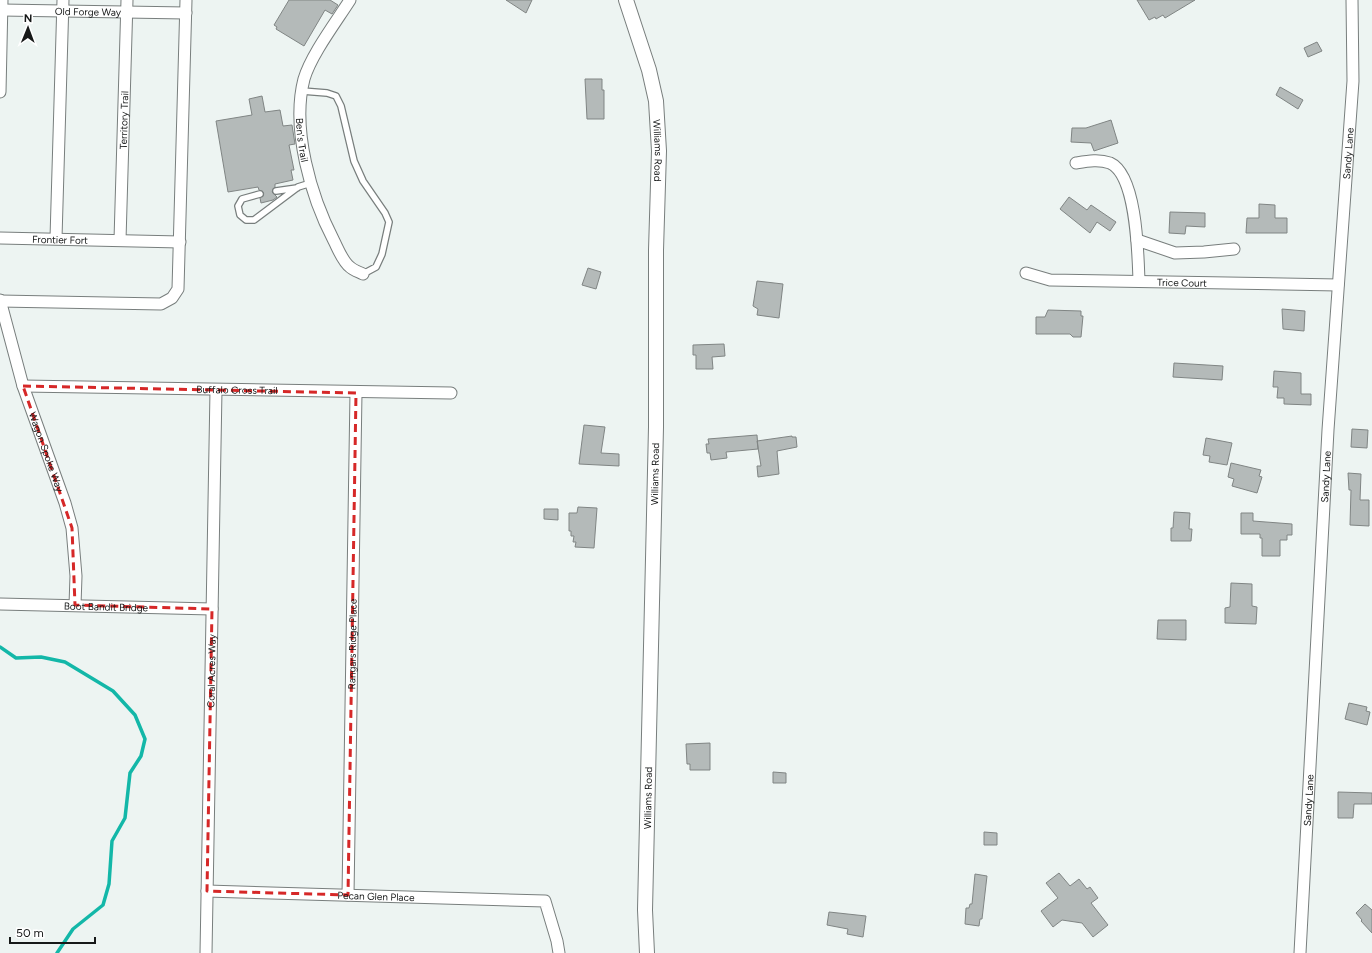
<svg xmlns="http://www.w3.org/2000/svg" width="1372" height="953" font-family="Figtree,sans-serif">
<rect width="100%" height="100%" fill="#edf4f2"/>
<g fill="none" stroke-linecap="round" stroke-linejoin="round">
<path stroke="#13b7a8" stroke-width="3.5" d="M0,647L16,658L41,657L65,662L113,691L135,715L145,739L141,756L130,773L125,818L112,841L109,884L103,905L73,929L57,953"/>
</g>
<path fill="#b4bab9" stroke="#808584" d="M289,0H330L338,5L332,14L325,10L304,46L276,29L277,27L274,25Z
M506,0H532L526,13Z
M1137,0H1195L1165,18L1163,15L1156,19L1155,17L1149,20Z
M1317,42L1322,51L1308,57L1304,48Z
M585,79H602V90H604V119H587Z
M1280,87L1303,100L1298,109L1276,95Z
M262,96L265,112L280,110L283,126L292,125L295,144L289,145L294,170H291L293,180L275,184V187L272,192L277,197L273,200L261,203L260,198L264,193L259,190L258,187L228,192L216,121L252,115L249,99Z
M1111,120L1118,143L1094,151L1091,143L1071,142L1072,128H1086Z
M1069,197L1087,210L1091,205L1116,222L1110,231L1097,222L1090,233L1060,209Z
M1259,204L1275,205V218H1287V233H1246L1247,218H1259Z
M1170,212L1205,213V227L1186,226L1185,234L1169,233Z
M588,268L601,272L596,289L582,285Z
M757,281L783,284L779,318L757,315L758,309L753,306Z
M1282,309L1305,311L1304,331L1283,329Z
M1048,310L1081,311V316H1083L1081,337H1073L1070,334H1036V317H1045Z
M724,344L725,356L712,357L713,369H696V355H693V345Z
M1174,363L1223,366L1222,380L1173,377Z
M1274,371L1301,373V394H1311V405L1284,404V398H1277L1278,387H1273Z
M584,425L605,427L601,453L619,454V466L579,464Z
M1352,429L1368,430L1367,448L1351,447Z
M757,435L758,449L726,452L727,458L711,460L710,453H707L706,444H709L708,439Z
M792,436V437H796L797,447L777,451L779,474L758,477L757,466H761L757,441Z
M1206,438L1232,443L1227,465L1209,462L1210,456L1203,455Z
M1231,463L1261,470L1259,476L1262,477L1257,493L1232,486L1234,479L1228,477Z
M1348,473L1361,474L1360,500H1369V526L1350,525L1351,490H1349Z
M578,507L597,508L594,548L575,547L576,542H573L574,536H571V531H569V513H577Z
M544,509H558V520L544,519Z
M1174,512L1190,513L1189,529H1192L1191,541H1171V528H1173Z
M1241,513H1253V521L1292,524V535H1287V540H1280V556H1262V538H1260V534H1241Z
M1231,583L1252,584V606L1257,607L1256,624L1225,623V608L1230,607Z
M1158,620H1186V640L1157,639Z
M1349,703L1367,707L1366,711L1370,712L1367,725L1345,719Z
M710,743V770H690V764H687L686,744Z
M773,772L786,773V783H773Z
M1338,792L1372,793V804H1354L1353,818H1338Z
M984,832L997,833V845H984Z
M1059,873L1070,886L1079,879L1087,889L1090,887L1098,898L1091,903L1108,925L1093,937L1082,923L1062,920L1053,927L1041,911L1058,898L1046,883Z
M975,874L987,876L982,919H980L979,926L965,924L966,908H969L970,904H972Z
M1365,904L1372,910V933L1361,921L1362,920L1356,913Z
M829,912L866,916L863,937L847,934L848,929L827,925Z"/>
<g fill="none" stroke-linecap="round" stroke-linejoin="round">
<g stroke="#787e7d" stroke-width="8">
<path id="service" d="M302,91L327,93L336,96L341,106L354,161L363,181L385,213L389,222L382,254L376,267L363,274
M276,191L297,188
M260,194L242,199L238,206L240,215L246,220H254L298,187L311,183"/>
</g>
<g stroke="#787e7d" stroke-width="13">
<g id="minor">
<path id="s1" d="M350,0C336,22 311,55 304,79C291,129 311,197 334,241C338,249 343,262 350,267C353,270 359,272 363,274"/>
<path id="s2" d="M2,10L186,13"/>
<path d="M0,92L2,0"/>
<path d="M1076,163C1088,161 1099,159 1110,163C1137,175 1138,255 1139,281"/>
<path id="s3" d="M0,238L180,242"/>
<path d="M56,238L63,0"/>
<path id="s4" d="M120,240L127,0"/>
<path d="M1137,240L1175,253L1204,252L1234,249"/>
<path id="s5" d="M1026,273L1050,280L1338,285"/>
<path id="s6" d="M0,300L23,386L65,503L72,528L76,576L75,605"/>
<path d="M0,301L161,304L172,298L178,289L186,0"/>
<path id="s7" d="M23,386L451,393"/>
<path id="s8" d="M0,604L212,609"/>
<path id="s9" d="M207,891L545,901L557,941L559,953"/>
<path id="s10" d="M348,895L356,393"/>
<path id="s11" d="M206,953L216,390"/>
<path id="s12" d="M1300,953L1328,430L1353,81L1352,0"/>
</g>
</g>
<g stroke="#787e7d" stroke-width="16">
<g id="tertiary">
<path id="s13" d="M626,0L649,70L656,101L659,151L656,250V427L645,910L647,953"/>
</g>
</g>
<use href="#service" stroke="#fff" stroke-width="5.5"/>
<use href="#minor" stroke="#fff" stroke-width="11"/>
<use href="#tertiary" stroke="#fff" stroke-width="14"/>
</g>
<path fill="none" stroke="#d62828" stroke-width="3" stroke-dasharray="8 5" stroke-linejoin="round" d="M23,386L356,393L348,895L207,891L212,609L75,605L72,528Z"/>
<g text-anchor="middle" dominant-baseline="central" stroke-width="4" stroke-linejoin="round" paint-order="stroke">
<g font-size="10" fill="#161818" stroke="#fff">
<text stroke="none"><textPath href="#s2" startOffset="86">Old Forge Way</textPath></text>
<text stroke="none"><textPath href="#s4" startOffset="120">Territory Trail</textPath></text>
<text stroke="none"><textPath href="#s1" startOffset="153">Ben's Trail</textPath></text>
<text stroke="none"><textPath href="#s13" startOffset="155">Williams Road</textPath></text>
<text stroke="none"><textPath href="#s12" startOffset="801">Sandy Lane</textPath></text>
<text stroke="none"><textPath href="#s3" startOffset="60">Frontier Fort</textPath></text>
<text stroke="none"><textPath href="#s5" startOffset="157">Trice Court</textPath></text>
<text stroke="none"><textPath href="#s7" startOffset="214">Buffalo Cross Trail</textPath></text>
<text stroke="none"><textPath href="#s6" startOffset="159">Wagon Spoke Way</textPath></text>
<text transform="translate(655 474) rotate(-89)">Williams Road</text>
<text stroke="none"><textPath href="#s12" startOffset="477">Sandy Lane</textPath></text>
<text stroke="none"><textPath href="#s8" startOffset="106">Boot Bandit Bridge</textPath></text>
<text stroke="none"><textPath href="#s10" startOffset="251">Rangars Ridge Place</textPath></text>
<text stroke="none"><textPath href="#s11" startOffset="282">Coral Acres Way</textPath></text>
<text transform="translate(648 798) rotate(-89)">Williams Road</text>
<text stroke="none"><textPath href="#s12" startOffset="153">Sandy Lane</textPath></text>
<text stroke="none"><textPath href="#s9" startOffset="169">Pecan Glen Place</textPath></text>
</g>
</g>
<g transform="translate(28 28) rotate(1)" stroke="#ffffff" stroke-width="3" paint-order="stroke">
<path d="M0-3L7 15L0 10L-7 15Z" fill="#161818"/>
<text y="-6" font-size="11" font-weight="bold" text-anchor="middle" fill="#161818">N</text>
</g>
<path d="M10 937v6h85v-6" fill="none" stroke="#161818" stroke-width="2"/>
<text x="16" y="937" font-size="12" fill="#161818" stroke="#ffffff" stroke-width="3" paint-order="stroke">50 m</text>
</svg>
